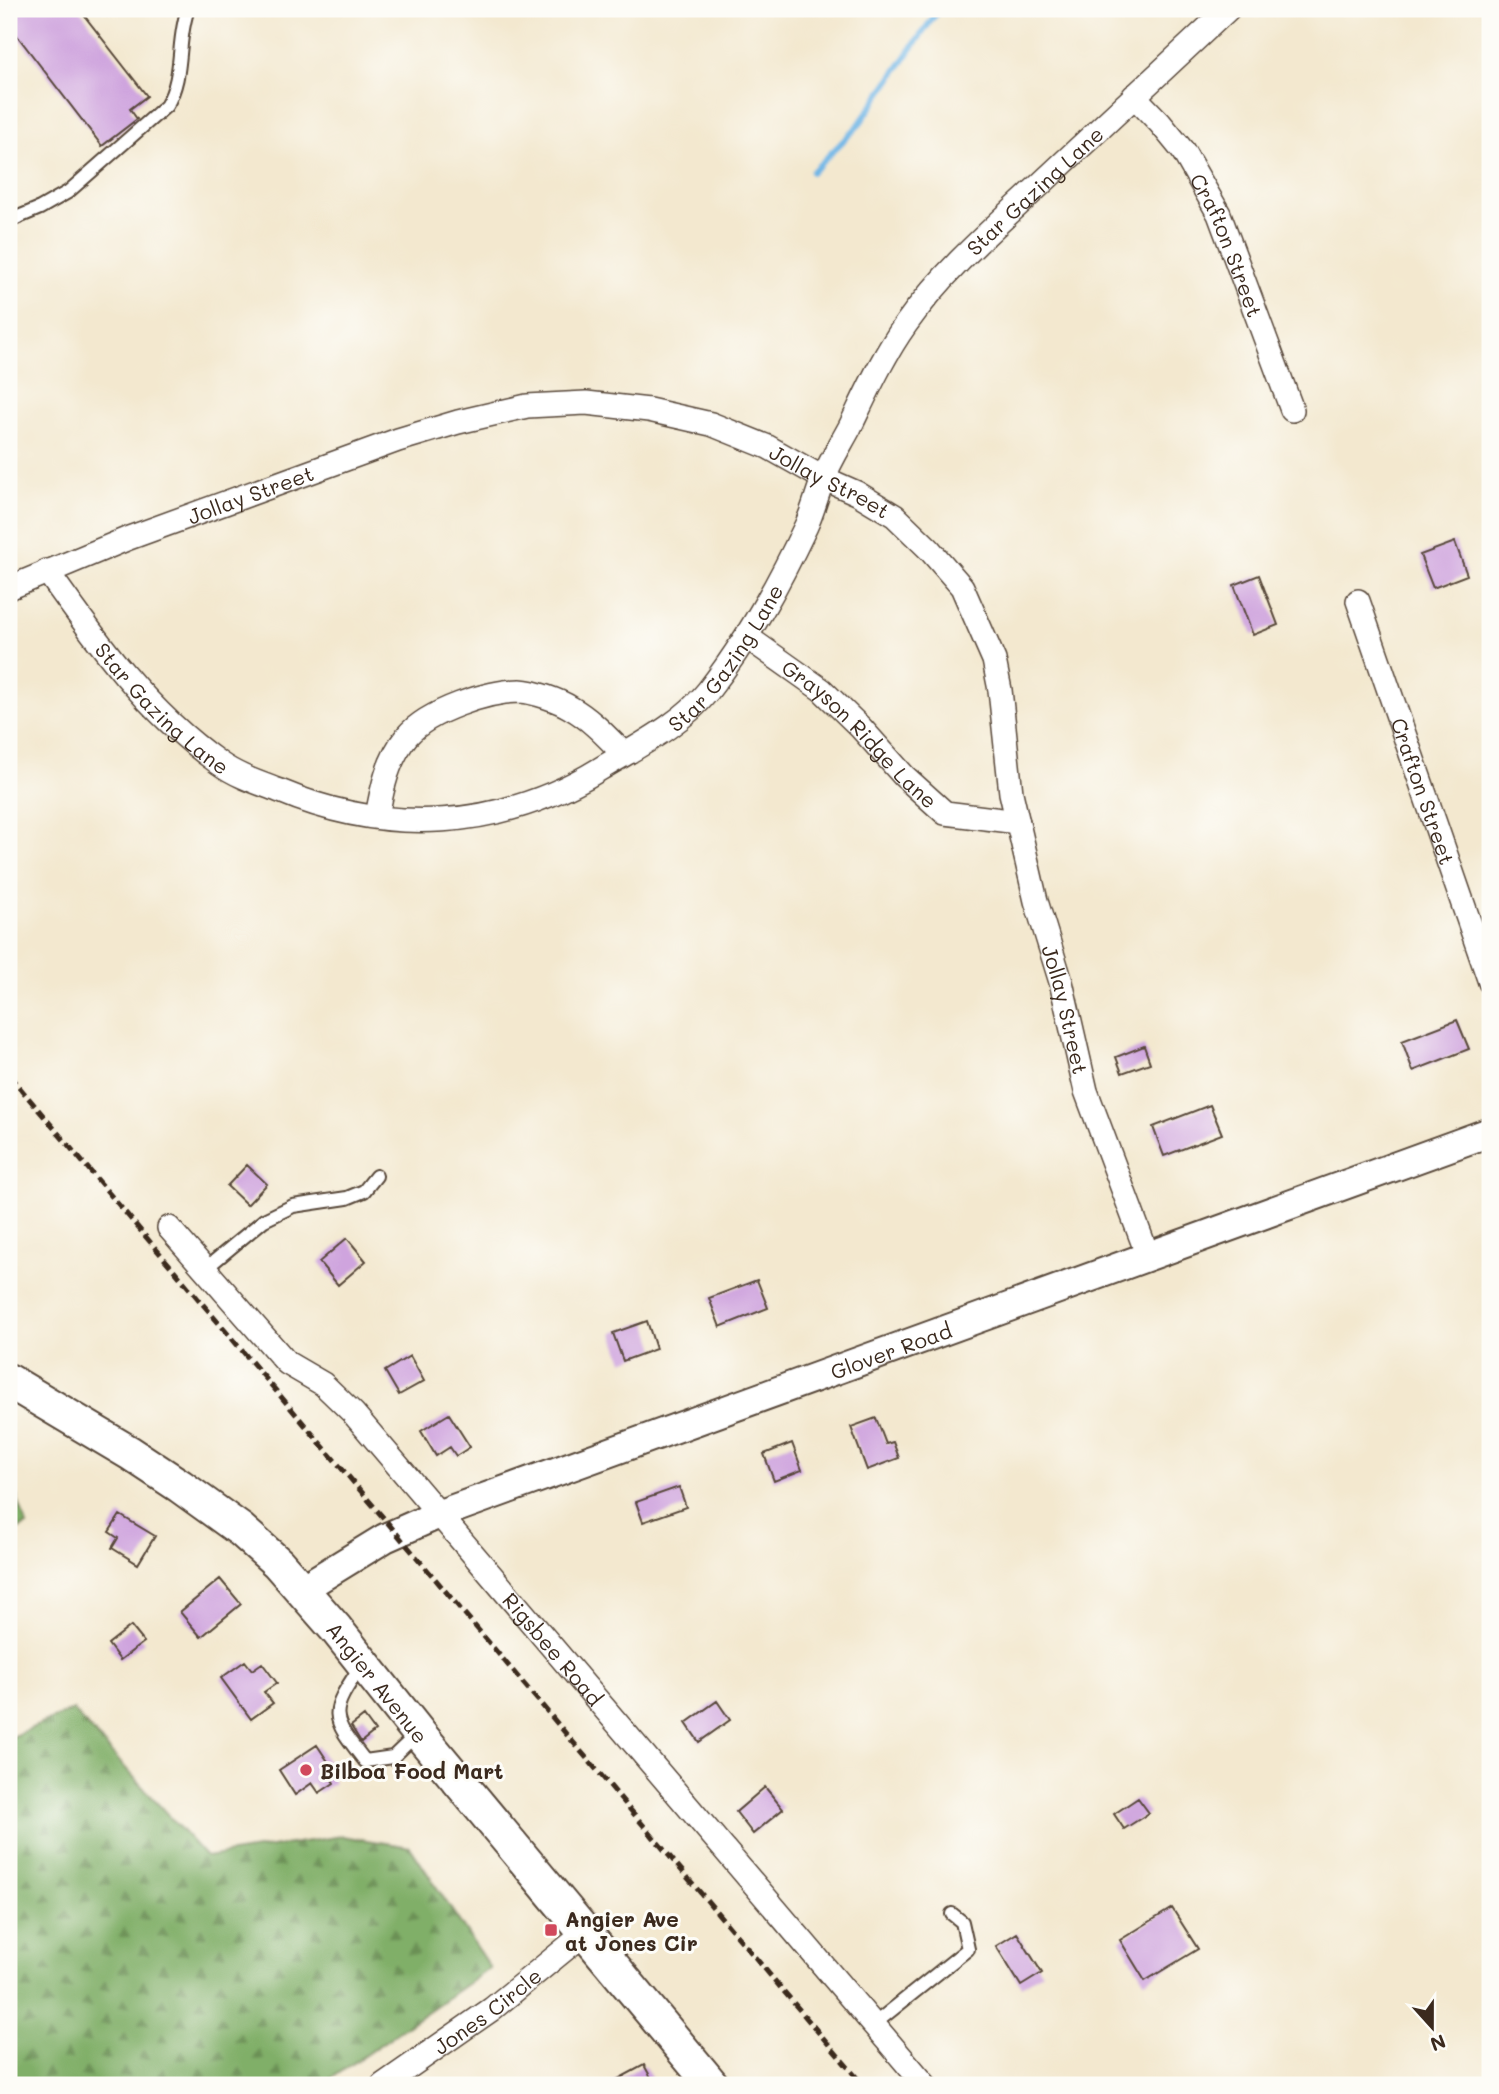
<svg xmlns="http://www.w3.org/2000/svg" width="1499" height="2094" font-family="Mali,sans-serif">
<defs>
<pattern id="forest-firs" width="22" height="20" patternUnits="userSpaceOnUse" patternTransform="scale(1.75)"><rect width="22" height="20" fill="#80af68"/><path d="M5 1l3.5 6h-7zM16 11l3.5 6h-7z" fill="#6a8f55"/></pattern>
</defs>
<rect width="100%" height="100%" fill="#fdfcf7"/>
<filter id="ink" filterUnits="userSpaceOnUse"><feTurbulence type="fractalNoise" baseFrequency=".0143" numOctaves="2"/><feDisplacementMap in="SourceGraphic" scale="14" xChannelSelector="R" yChannelSelector="G"/><feConvolveMatrix kernelMatrix="1 2 1 2 8 2 1 2 1" color-interpolation-filters="sRGB"/></filter>
<filter id="wash" filterUnits="userSpaceOnUse"><feTurbulence type="fractalNoise" baseFrequency=".00686" numOctaves="4" result="noise"/><feDisplacementMap in="SourceGraphic" scale="28" xChannelSelector="R" yChannelSelector="G"/><feGaussianBlur stdDeviation="1.57" result="paint"/><feColorMatrix in="noise" values="0 0 0 0 0 0 0 0 0 0 0 0 0 0 0 0 0 1.4 0 .05"/><feComposite in="paint" operator="in"/></filter>
<g filter="url(#wash)">
<rect width="100%" height="100%" fill="#f3e8cf"/>
<path fill="url(#forest-firs)" stroke="#5e6c43" stroke-width="2" d="M9,1476L27,1525L9,1534Z
M73,1710L206,1857L342,1836L410,1847L490,1968L322,2085H9V1738Z"/>
<g fill="none" stroke-linecap="round" stroke-linejoin="round">
<path stroke="#6fb6e6" stroke-width="6" d="M812,172L858,126L939,9"/>
</g>
<g id="blocks">
<path fill="#cfa4de" d="M9,9H79L147,96L130,109L137,119L102,146L9,25Z
M1455,542L1467,575L1433,588L1420,555Z
M1259,575L1278,625L1253,635L1234,585Z
M1457,1020L1469,1049L1413,1071L1402,1041Z
M1144,1046L1150,1063L1122,1073L1116,1057Z
M1210,1105L1222,1134L1164,1156L1153,1127Z
M247,1165L267,1184L247,1205L227,1186Z
M347,1238L366,1261L338,1285L319,1262Z
M757,1280L768,1308L720,1327L709,1298Z
M647,1321L656,1349L623,1361L613,1333Z
M410,1356L424,1381L399,1395L385,1371Z
M449,1414L470,1447L456,1456L450,1447L436,1456L421,1431Z
M876,1418L886,1444L893,1442L899,1458L867,1470L851,1427Z
M792,1443L802,1470L774,1481L764,1454Z
M679,1487L686,1507L643,1522L636,1502Z
M120,1515L155,1536L138,1564L112,1548L118,1538L109,1532Z
M220,1579L241,1604L201,1637L180,1612Z
M131,1626L144,1642L120,1660L108,1644Z
M245,1661L252,1670L262,1663L277,1683L264,1692L273,1703L251,1719L221,1678Z
M717,1701L730,1720L699,1742L686,1723Z
M364,1716L375,1731L361,1742L351,1726Z
M317,1745L333,1769L328,1773L334,1783L319,1793L312,1783L295,1795L279,1770Z
M765,1787L783,1809L753,1834L736,1812Z
M1138,1798L1149,1813L1124,1829L1114,1814Z
M1172,1908L1198,1949L1145,1981L1120,1940Z
M1017,1933L1042,1973L1021,1986L996,1946Z
M644,2065L655,2085H607Z"/>
</g>
</g>
<g filter="url(#ink)">
<use href="#blocks" fill-opacity="0" stroke="#574639" stroke-width="2"/>
<g fill="none" stroke-linecap="round" stroke-linejoin="round">
<g stroke="#574639" stroke-width="16">
<path id="service" d="M9,221L40,208L68,192L166,106C185,76 176,41 188,9
M205,1269L264,1220L293,1206L347,1198L364,1191L376,1176
M361,1666C329,1714 329,1715 365,1761L393,1757L419,1732
M873,2025L968,1949L962,1922L952,1914"/>
</g>
<g stroke="#574639" stroke-width="26">
<g id="minor">
<path id="s1" d="M1134,96L1160,123L1183,151L1219,214L1292,410"/>
<path id="s2" d="M47,571C97,642 147,712 219,763C237,776 259,783 280,791C387,836 501,830 600,769C636,747 681,725 708,691C748,640 778,585 806,526C813,511 817,494 823,479C830,461 841,444 850,427C867,392 883,356 906,324C945,269 996,226 1045,180C1106,123 1167,66 1228,9"/>
<path id="s3" d="M9,588L129,538L398,440L458,422L527,406L586,403L649,410L711,424L768,447L823,478L857,493L895,516L929,549L962,587L994,660L1000,690L1011,793L1036,901L1061,982L1086,1091L1148,1256"/>
<path id="s4" d="M1358,601L1490,982"/>
<path id="s5" d="M747,637L822,690L861,728L904,776L945,813L1018,822"/>
<path d="M377,817C382,788 388,759 407,736C428,711 488,691 520,691C535,692 558,700 571,708C592,720 607,737 624,754"/>
<path id="s6" d="M169,1228L287,1363L323,1384L353,1413L925,2085"/>
<path id="s7" d="M383,2085L492,2009L586,1932"/>
</g>
</g>
<g stroke="#574639" stroke-width="32">
<g id="tertiary">
<path id="s8" d="M302,1589L385,1538L437,1515L1490,1132"/>
</g>
</g>
<g stroke="#574639" stroke-width="37">
<g id="secondary">
<path id="s9" d="M9,1381L130,1453L180,1486L241,1530L278,1563L336,1629L422,1737L712,2085"/>
</g>
</g>
<use href="#service" stroke="#fff" stroke-width="12"/>
<use href="#minor" stroke="#fff" stroke-width="23"/>
<use href="#tertiary" stroke="#fff" stroke-width="28"/>
<use href="#secondary" stroke="#fff" stroke-width="33"/>
<path stroke="#3b2a1e" stroke-width="5" stroke-dasharray="10 5" stroke-linecap="butt" d="M9,1075L863,2085"/>
</g>
</g>
<g fill="#d1495b" stroke="#fdfcf7" stroke-width="2.5">
<circle cx="306" cy="1770" r="7"/>
<rect x="544" y="1923" width="14" height="14" rx="3.5"/>
</g>
<g text-anchor="middle" dominant-baseline="central" stroke-width="6" stroke-linejoin="round" paint-order="stroke">
<g font-size="21" fill="#3b2a1e" stroke="#fdfcf7">
<text stroke="none"><textPath href="#s2" startOffset="1398">Star Gazing Lane</textPath></text>
<text stroke="none"><textPath href="#s1" startOffset="178">Crafton Street</textPath></text>
<text stroke="none"><textPath href="#s3" startOffset="868">Jollay Street</textPath></text>
<text stroke="none"><textPath href="#s3" startOffset="259">Jollay Street</textPath></text>
<text stroke="none"><textPath href="#s2" startOffset="831">Star Gazing Lane</textPath></text>
<text stroke="none"><textPath href="#s2" startOffset="180">Star Gazing Lane</textPath></text>
<text stroke="none"><textPath href="#s5" startOffset="149">Grayson Ridge Lane</textPath></text>
<text stroke="none"><textPath href="#s4" startOffset="201">Crafton Street</textPath></text>
<text stroke="none"><textPath href="#s3" startOffset="1477">Jollay Street</textPath></text>
<text stroke="none"><textPath href="#s8" startOffset="637">Glover Road</textPath></text>
<text stroke="none"><textPath href="#s6" startOffset="572">Rigsbee Road</textPath></text>
<text stroke="none"><textPath href="#s9" startOffset="481">Angier Avenue</textPath></text>
<text stroke="none"><textPath href="#s7" startOffset="128">Jones Circle</textPath></text>
</g>
<g font-size="21" font-weight="bold" fill="#3b2a1e" stroke="#fdfcf7" text-anchor="start">
<text x="320" y="1770">Bilboa Food Mart</text>
<text x="565" y="1918">Angier Ave<tspan x="565" dy="24">at Jones Cir</tspan></text>
</g>
</g>
<rect width="1499" height="2094" fill="none" stroke="#fdfcf7" stroke-width="35"/>
<g transform="translate(1432 2027) rotate(159)" stroke="#fdfcf7" stroke-width="5" paint-order="stroke">
<path d="M0-5L12 26L0 18L-12 26Z" fill="#3b2a1e"/>
<text y="-10" font-size="19" font-weight="bold" text-anchor="middle" fill="#3b2a1e">N</text>
</g>
</svg>
